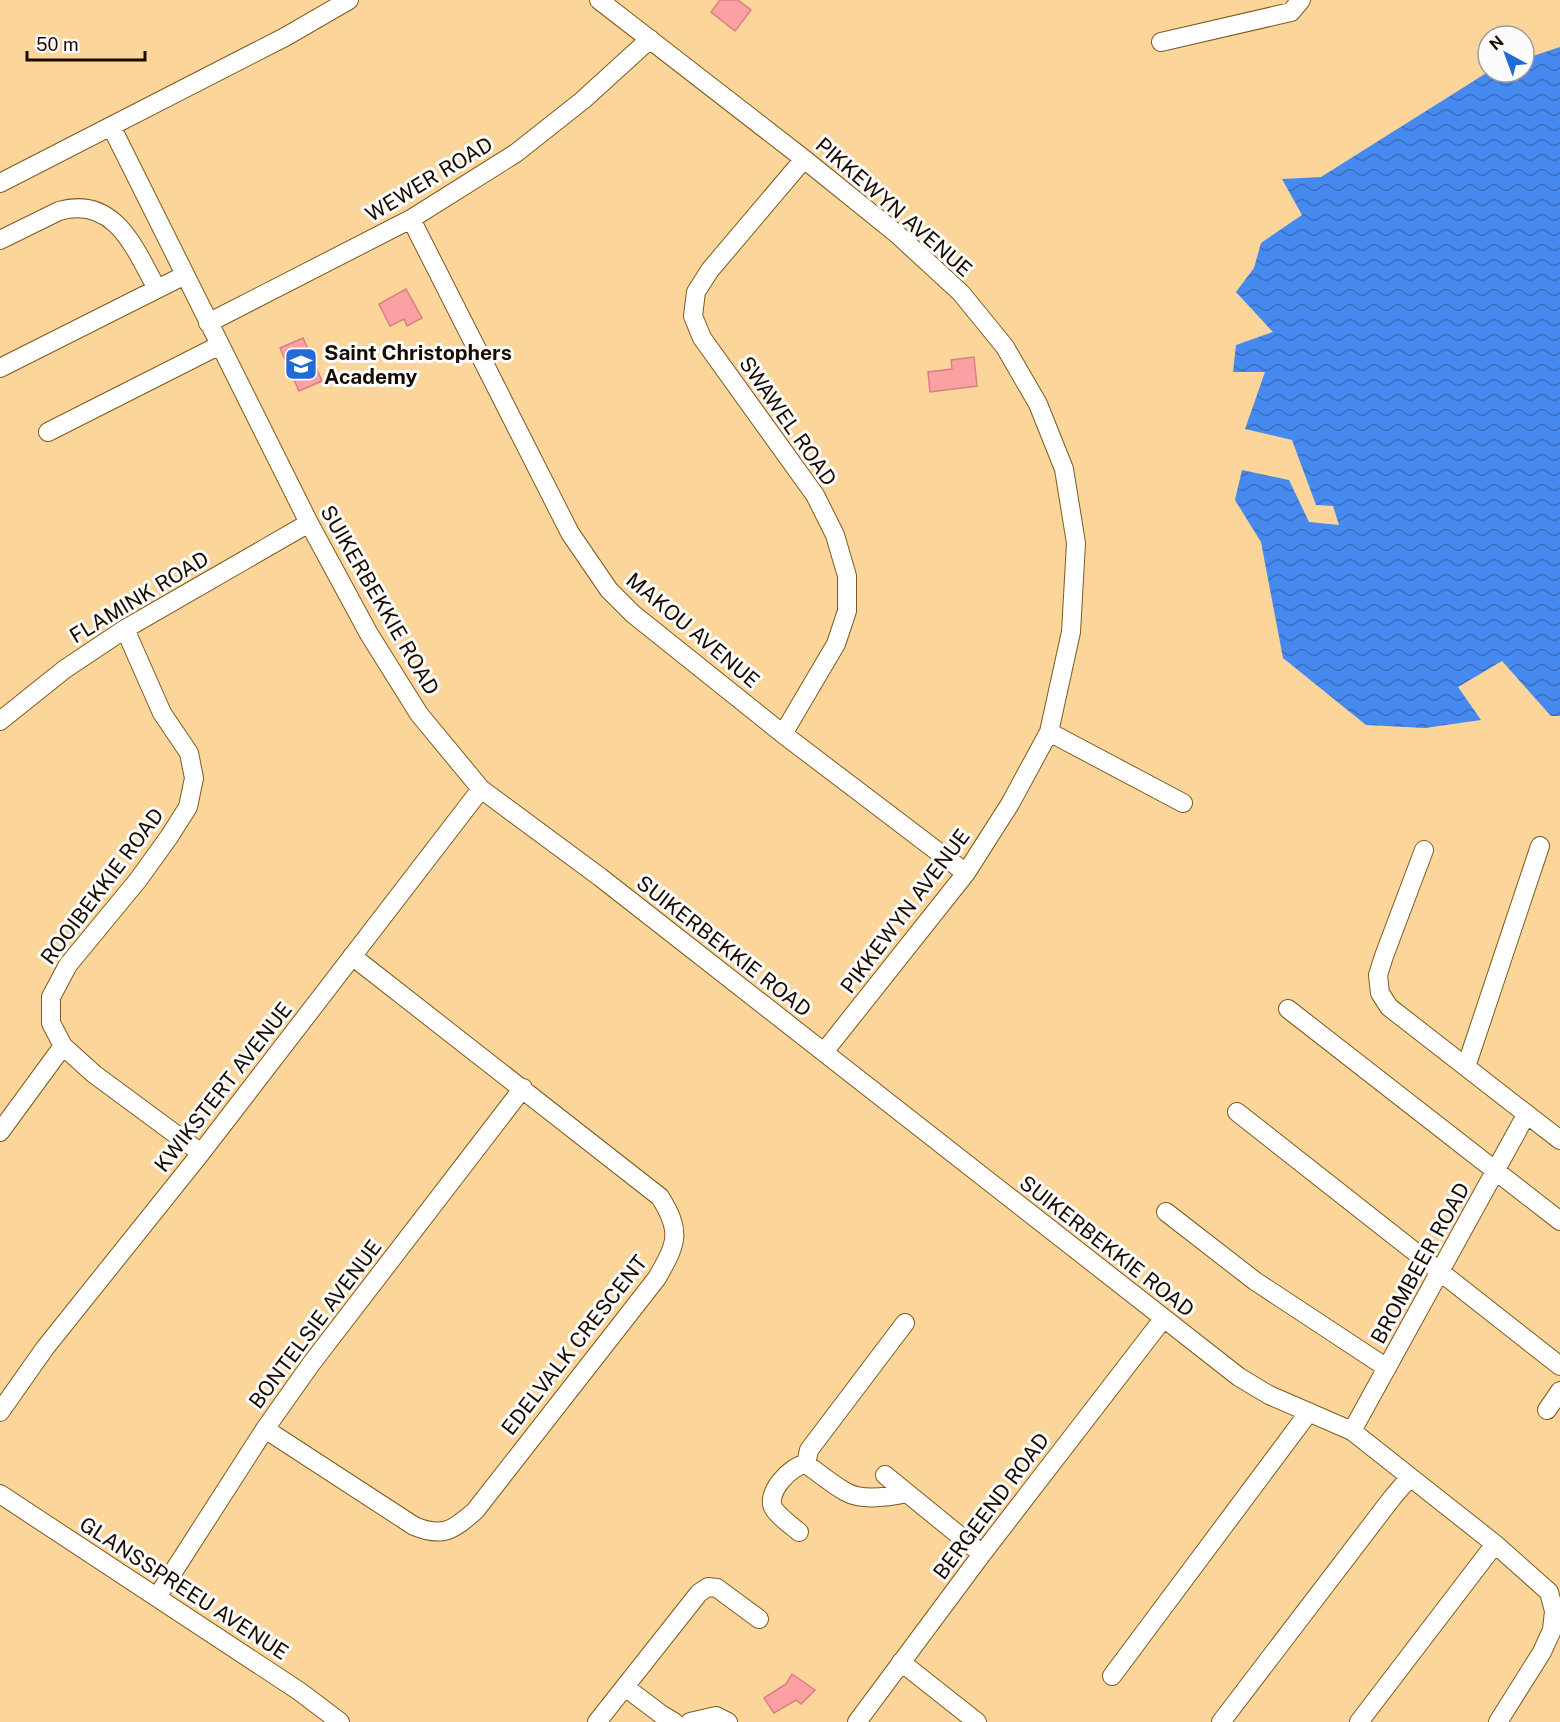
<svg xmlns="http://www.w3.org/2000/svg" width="1560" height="1722" font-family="'Public Sans',sans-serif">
<defs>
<pattern id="water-waves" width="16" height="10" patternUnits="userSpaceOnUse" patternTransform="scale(1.5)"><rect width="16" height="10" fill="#4689ef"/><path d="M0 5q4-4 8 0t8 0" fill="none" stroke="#396ebf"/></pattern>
</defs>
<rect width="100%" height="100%" fill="#fbd59a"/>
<path fill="url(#water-waves)" d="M1560,47V716H1551L1502,661L1458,687L1481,720L1425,728L1366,725L1283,658L1261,542L1235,500L1242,470L1289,480L1309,522L1339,525L1333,506L1316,505L1292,440L1245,429L1265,372H1233L1236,345L1273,332L1236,292L1254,268L1261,243L1302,215L1282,179L1321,177L1488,72H1524V59Z"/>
<path fill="#fca1a3" stroke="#d88082" stroke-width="1.5" d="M720,0H738L751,10L735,31L711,12Z
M406,289L422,318L407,326L404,319L390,326L379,304Z
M303,338L322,381L299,391L280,348Z
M974,357L977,386L930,392L928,372L952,369L951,360Z
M792,1674L815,1690L801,1704L796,1700L774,1713L764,1698L786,1684Z"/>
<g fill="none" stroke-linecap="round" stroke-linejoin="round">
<g stroke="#7c5b1f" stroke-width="20">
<path id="minor" d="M599,0L804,159L897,234L961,293L1005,347L1038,404L1064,469L1076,543L1071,632L1049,732L1010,804L966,873L824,1052
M1161,42L1291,12L1301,0
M111,126L309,523L369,634L419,714L481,789L600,877L1239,1377L1269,1395L1352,1431L1495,1544L1549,1592L1554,1611L1552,1630L1542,1652L1498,1722
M0,183L285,37L349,0
M411,219L570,533L609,590L633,614L783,734L966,873
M0,240L59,211C115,195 135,249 157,289
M208,323L411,219L516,153L583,100L650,39
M0,368L185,275
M48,432L220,345
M125,629L162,713L189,753L194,778L188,807L169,837L138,880L68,965L51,997V1023L63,1046L94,1074L201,1153
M0,721L65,669L125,629L309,523
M1049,732L1183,803
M783,734L836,644L847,611V576L835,535L815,495L702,338L693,316L696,292L710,270L804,159
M1424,850L1384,956L1378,975L1380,993L1389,1007L1560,1140
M1288,1009L1560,1221
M1466,1067L1540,846
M1237,1112L1560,1366
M0,1132L63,1046
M1166,1212L1255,1281L1387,1368
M1547,1410L1560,1391
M0,1412L45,1348L201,1153L481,789
M265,1429L414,1526C443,1538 453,1530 475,1511L657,1278C677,1243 682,1232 660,1197L352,956
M1352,1431L1526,1115
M806,1464L809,1450L905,1323
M885,1475L982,1554
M0,1494L299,1691L340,1722
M799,1532C791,1525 780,1518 774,1509C764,1494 791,1465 806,1464C819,1473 832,1484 846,1492C862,1501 889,1497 907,1493
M157,1597L265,1429L311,1364L523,1088
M901,1662L977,1722
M1112,1676L1309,1412
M625,1687L662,1715L674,1722
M597,1722L699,1593L708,1587L717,1588L759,1619
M690,1722L716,1716L728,1722
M857,1722L982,1554L1163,1319
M1221,1722L1392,1498L1410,1477
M1359,1722L1495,1544"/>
</g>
<use href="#minor" stroke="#fff" stroke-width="18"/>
</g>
<defs>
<g id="school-square" transform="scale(1.725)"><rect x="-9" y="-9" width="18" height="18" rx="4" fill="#226bd7" stroke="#fcfcfc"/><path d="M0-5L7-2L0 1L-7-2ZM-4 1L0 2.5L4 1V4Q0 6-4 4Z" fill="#fff"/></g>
</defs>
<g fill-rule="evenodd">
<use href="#school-square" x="301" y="364"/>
</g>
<g text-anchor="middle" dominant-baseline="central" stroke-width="6" stroke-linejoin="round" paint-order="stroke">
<g font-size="21" fill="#180b00" stroke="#fcfcfc">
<text transform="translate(429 179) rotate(-31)">WEWER ROAD</text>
<text transform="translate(894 207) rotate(41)">PIKKEWYN AVENUE</text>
<text transform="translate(788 421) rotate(55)">SWAWEL ROAD</text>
<text transform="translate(139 597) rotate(-31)">FLAMINK ROAD</text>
<text transform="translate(380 600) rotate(60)">SUIKERBEKKIE ROAD</text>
<text transform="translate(693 630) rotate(40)">MAKOU AVENUE</text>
<text transform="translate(102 886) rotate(-53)">ROOIBEKKIE ROAD</text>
<text transform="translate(905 911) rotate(-53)">PIKKEWYN AVENUE</text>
<text transform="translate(724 946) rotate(38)">SUIKERBEKKIE ROAD</text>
<text transform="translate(223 1087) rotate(-52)">KWIKSTERT AVENUE</text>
<text transform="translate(1107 1246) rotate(38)">SUIKERBEKKIE ROAD</text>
<text transform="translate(1420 1263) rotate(-61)">BROMBEER ROAD</text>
<text transform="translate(315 1324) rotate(-53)">BONTELSIE AVENUE</text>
<text transform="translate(574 1345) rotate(-52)">EDELVALK CRESCENT</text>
<text transform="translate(991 1506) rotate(-53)">BERGEEND ROAD</text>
<text transform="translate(184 1588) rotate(33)">GLANSSPREEU AVENUE</text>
</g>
<g font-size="21" font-weight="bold" fill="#180b00" stroke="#fcfcfc" text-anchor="start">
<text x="324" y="352">Saint Christophers<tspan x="324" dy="24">Academy</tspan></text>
</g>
</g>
<g transform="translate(1506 54) rotate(319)"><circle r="28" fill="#fcfcfc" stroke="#a19c97" stroke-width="1.5"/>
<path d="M0-4.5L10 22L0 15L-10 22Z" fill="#226bd7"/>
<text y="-9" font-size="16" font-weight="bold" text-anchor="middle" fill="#180b00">N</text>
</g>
<path d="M27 51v9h118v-9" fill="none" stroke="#180b00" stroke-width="3"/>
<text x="36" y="51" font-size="18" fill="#180b00" stroke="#fcfcfc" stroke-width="4.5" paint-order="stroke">50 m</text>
</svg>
